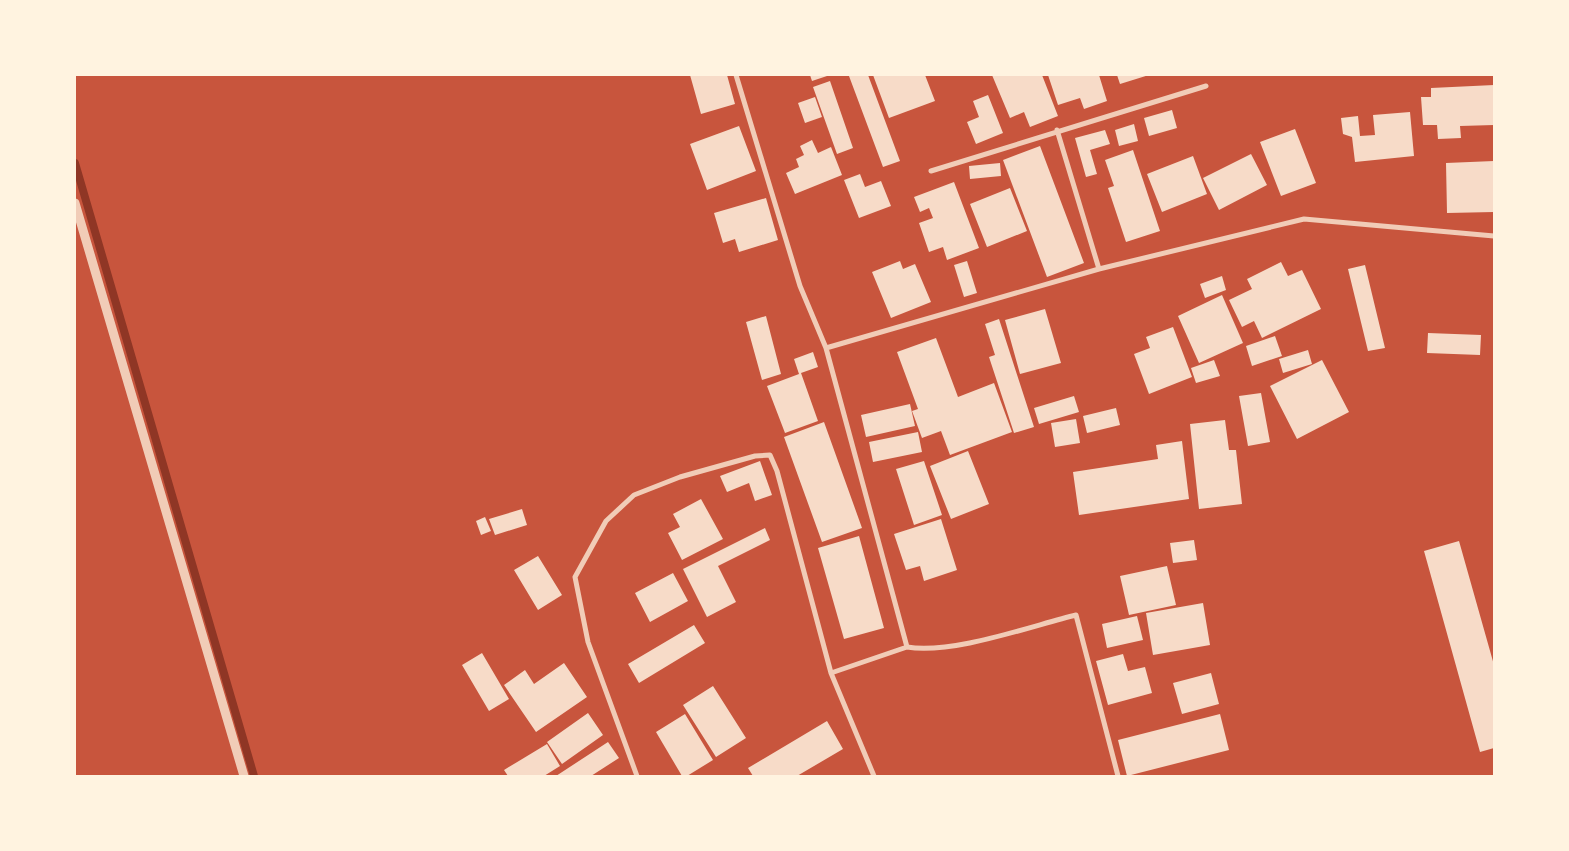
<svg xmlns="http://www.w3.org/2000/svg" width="1569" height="851" font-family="Manrope,sans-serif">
<rect width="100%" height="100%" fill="#c8553d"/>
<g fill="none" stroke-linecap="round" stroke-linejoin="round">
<path stroke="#8f3625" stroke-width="8" d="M75,163L254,776"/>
</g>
<path fill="#f7dbc8" d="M690,75H727L735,104L701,114Z
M810,75H830L812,81Z
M853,75H868L900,161L883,167L849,76Z
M873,75H925L935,101L889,118Z
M992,75H1042L1058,116L1030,127L1024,112L1010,118Z
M1048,75H1099L1107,101L1084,109L1080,98L1058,105Z
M1117,75H1149L1120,84Z
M830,81L853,148L837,154L813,87Z
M1494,85V125L1460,126L1461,138L1438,139L1437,125H1423L1421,97H1431V88Z
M988,95L1003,133L976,144L967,122L979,117L973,101Z
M815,97L822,117L805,123L798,103Z
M1172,110L1177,128L1149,136L1144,118Z
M1410,112L1414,156L1355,162L1352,137L1343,134L1341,118L1358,116L1360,136L1375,135L1373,115Z
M1134,124L1138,141L1119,146L1115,130Z
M739,126L756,171L707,190L690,144Z
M1295,129L1316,183L1281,196L1260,142Z
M1105,130L1110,144L1090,150L1097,174L1086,177L1075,138Z
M812,140L818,153L831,147L842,175L795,194L786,173L799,167L796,159L804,155L800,146Z
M1040,146L1084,263L1047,277L1003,160Z
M1133,150L1160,231L1126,242L1108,188L1114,186L1105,160Z
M1251,154L1267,185L1219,210L1203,178Z
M1193,156L1207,194L1162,212L1147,174Z
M1494,161V212L1447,213L1446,163Z
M1000,163L1001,176L970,179L969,166Z
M860,174L865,187L881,181L891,206L859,218L844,180Z
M954,182L979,248L947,260L943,247L929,252L919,223L933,218L929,208L920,212L914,197Z
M1010,188L1027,231L987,247L970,204Z
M766,198L778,240L739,252L735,239L723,243L714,213Z
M900,261L903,269L915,264L931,302L891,318L872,272Z
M967,261L977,293L964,297L954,265Z
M1281,262L1288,276L1302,270L1321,309L1262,338L1254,321L1242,327L1229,300L1252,289L1247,279Z
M1365,265L1385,348L1368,351L1348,269Z
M1222,276L1226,290L1205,298L1200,284Z
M1222,295L1243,343L1199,363L1178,316Z
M1045,309L1061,363L1020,374L1005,320Z
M766,316L781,374L762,380L746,322Z
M999,319L1034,427L1014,433L989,357L995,355L985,324Z
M1173,327L1192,377L1149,394L1134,354L1150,348L1146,337Z
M1428,333L1481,335L1480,355L1427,353Z
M1275,336L1282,356L1252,366L1246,346Z
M936,338L958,397L994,383L1012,432L950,455L941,431L922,438L912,411L918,409L897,352Z
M1308,350L1312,364L1283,373L1279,359Z
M813,352L818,367L801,373L818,421L785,433L767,386L799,374L794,359Z
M1214,360L1220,376L1196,383L1191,368Z
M1322,360L1349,412L1297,439L1270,386Z
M1261,393L1270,442L1248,446L1239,396Z
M1074,396L1079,412L1039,424L1034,408Z
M910,404L915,426L866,437L861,415Z
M1116,408L1120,425L1087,433L1083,416Z
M1076,419L1080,443L1055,447L1051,423Z
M1225,420L1229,450H1236L1242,504L1199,509L1190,424Z
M824,422L862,528L822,542L784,437Z
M918,432L922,452L873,462L869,442Z
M1182,441L1189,499L1079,515L1073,472L1158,459L1156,445Z
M968,451L989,504L951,519L930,466Z
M760,461L772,495L755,501L749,483L727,492L720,476Z
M924,461L942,515L914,525L896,469Z
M701,499L723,539L682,560L668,533L680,527L673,514Z
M522,509L527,525L495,535L489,519Z
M485,517L491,531L481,535L476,521Z
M941,519L957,570L924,581L920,566L906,570L894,534Z
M765,528L770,540L718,566L736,602L707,617L683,569Z
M859,536L884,628L844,639L818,548Z
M1194,540L1197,560L1173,563L1170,543Z
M1459,541L1494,665V748L1480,752L1424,551Z
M538,556L562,595L538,610L514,570Z
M1167,566L1176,605L1129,615L1120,576Z
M673,573L688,601L650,622L635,593Z
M1203,603L1210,645L1153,655L1146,613Z
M1137,616L1143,640L1107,648L1102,624Z
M694,625L705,643L639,683L628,664Z
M482,653L509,699L489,711L462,665Z
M1123,654L1128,671L1145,667L1152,693L1108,705L1096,661Z
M564,663L587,697L536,732L504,685L525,670L534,684Z
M1211,673L1219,704L1182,714L1173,683Z
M713,686L746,738L716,757L683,705Z
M588,713L603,735L562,764L547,742Z
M685,714L713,760L687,776H682L656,732Z
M1220,714L1229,750L1127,776L1118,740Z
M827,721L843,749L797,776H753L748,768Z
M608,742L619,758L591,776H556Z
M547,744L560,766L544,776H508L504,770Z"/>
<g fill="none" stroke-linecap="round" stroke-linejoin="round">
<path stroke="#f1ccb7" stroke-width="5" d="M736,75L800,286L826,348L907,647C951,655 1031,626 1076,615L1118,776
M1057,130L1099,269
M931,171L1206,86
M826,348L1099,269L1304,219L1494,236
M831,673L907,647
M637,776L588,642L575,577L606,521L634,495L680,477L755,456L770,455L777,471L831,673L874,776"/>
<path stroke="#f1ccb7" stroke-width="9" d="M75,203L244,776"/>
</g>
<rect width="1569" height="851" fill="none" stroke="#fff3e0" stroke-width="152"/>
</svg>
